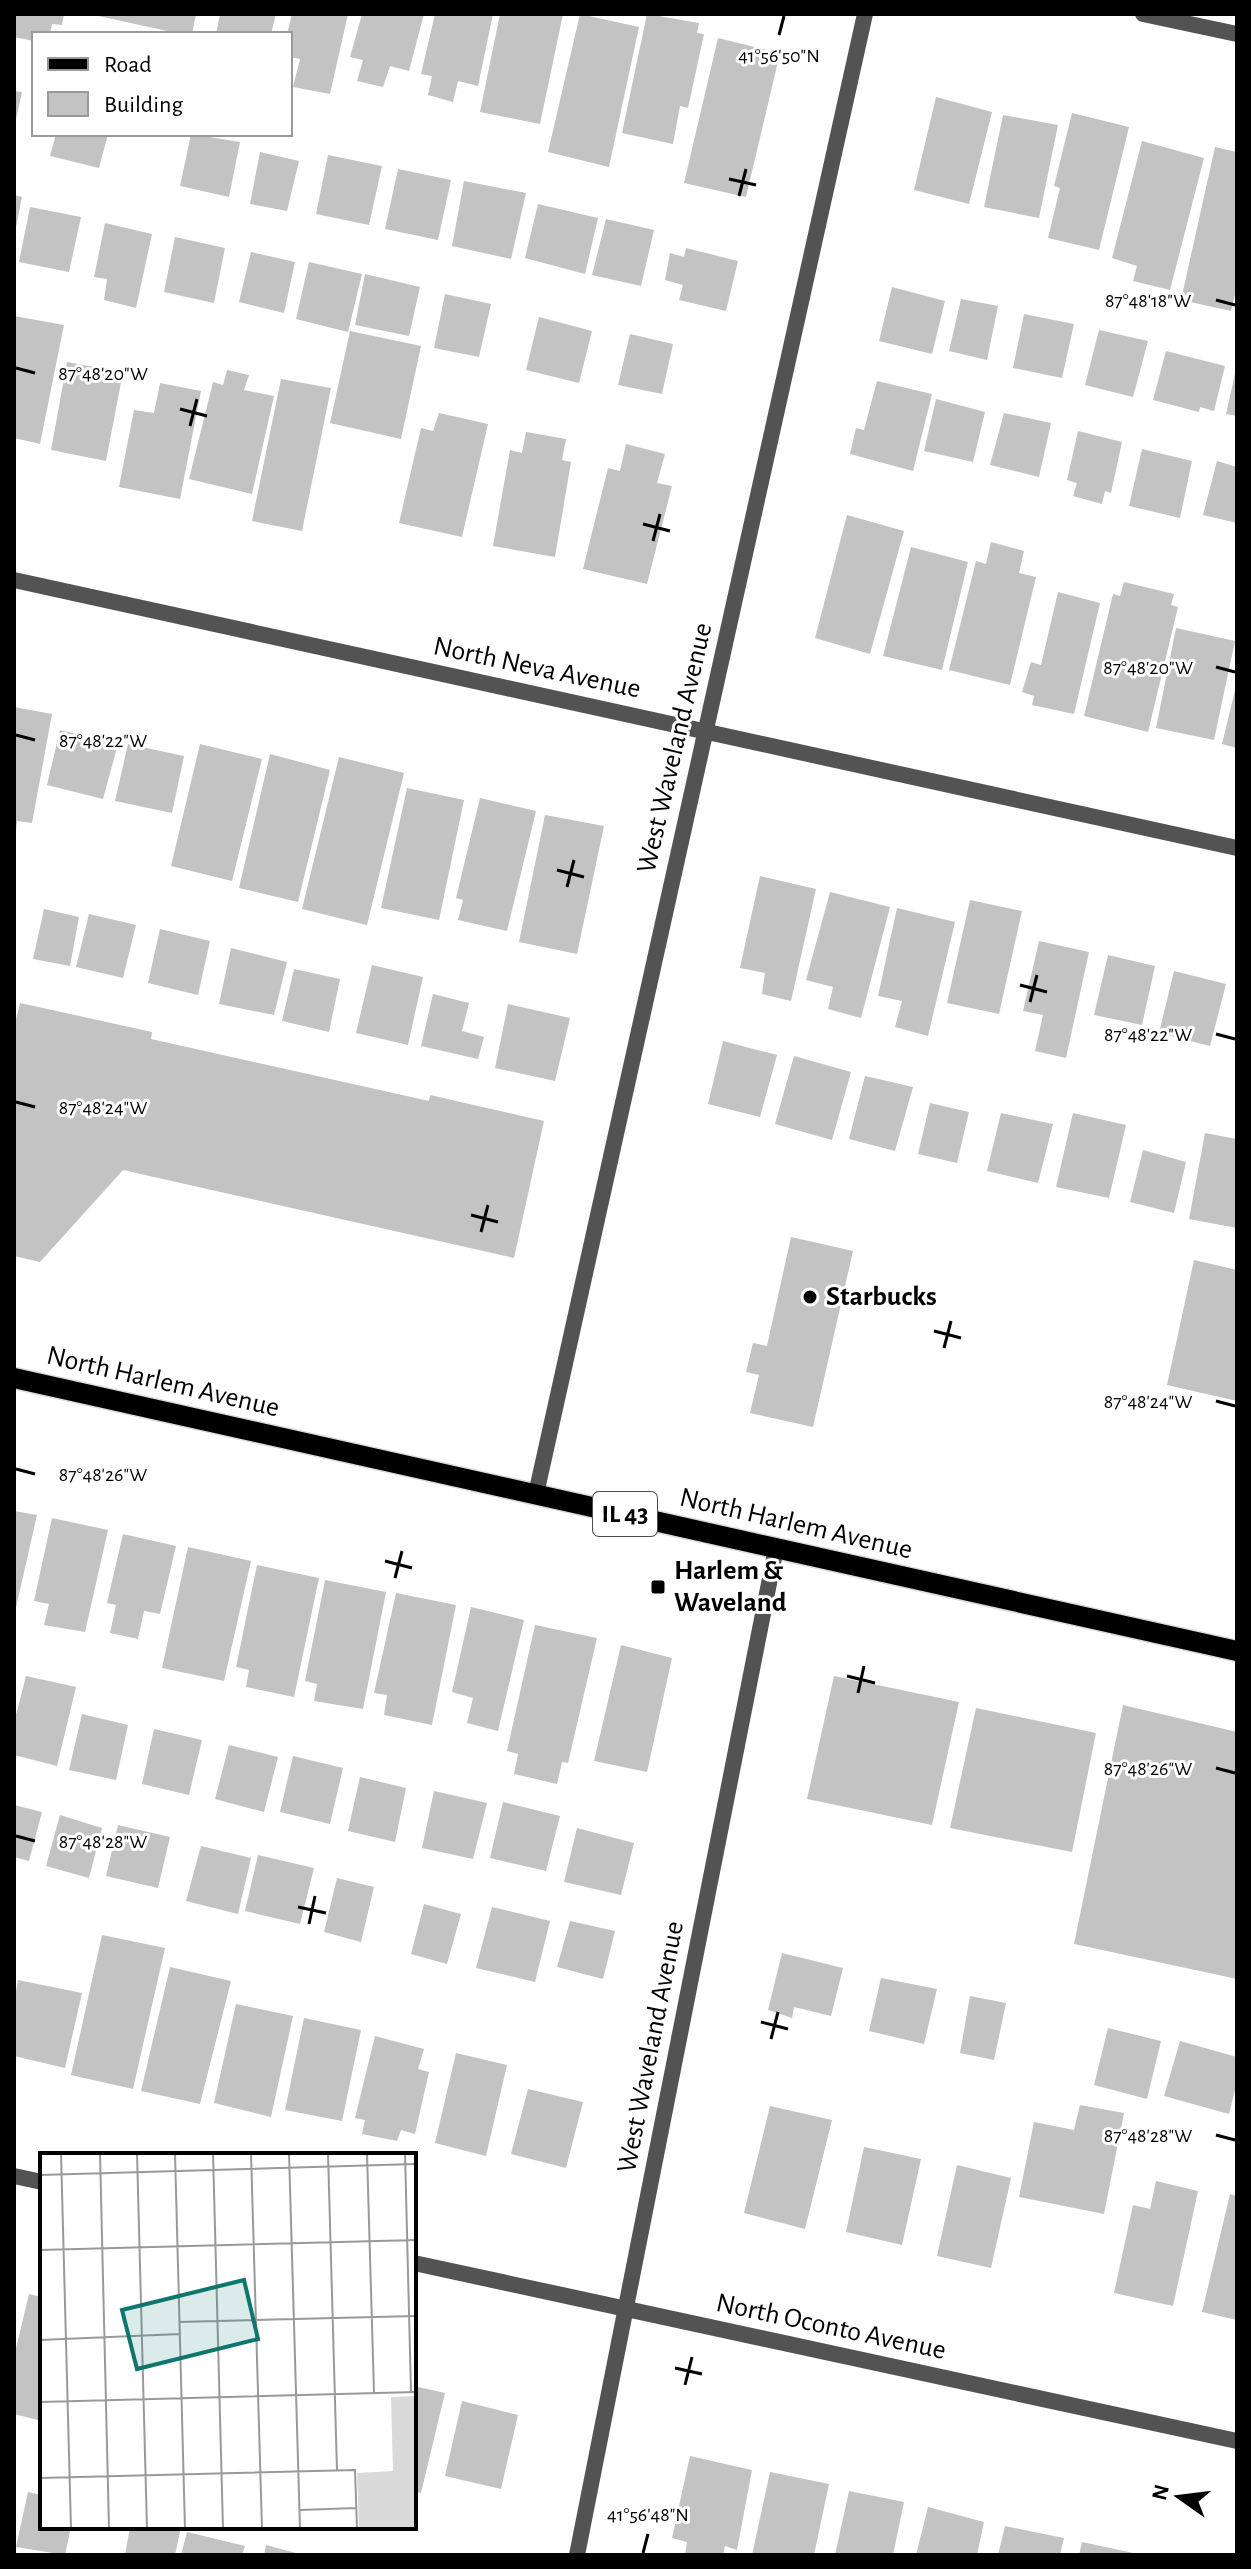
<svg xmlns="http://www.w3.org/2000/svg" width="1251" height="2569" font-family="'Alegreya Sans',sans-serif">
<rect width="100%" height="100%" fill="#fff"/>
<path fill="#c3c3c3" d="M14,14H64L62,25L52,24L50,34H34V41L14,37Z
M89,14H196L192,34H181Z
M220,14H276L271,34H216Z
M292,14H348L330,94L293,87L300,59L290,57V34H287Z
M362,14H424L409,71L390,66L383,87L357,81L363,60L350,57Z
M435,14H493L478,86L458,81L453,102L428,95L432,76L421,74Z
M500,14H563L540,124L480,112Z
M580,14L639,27L609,167L548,152Z
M647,14L699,23L697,33L704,34L688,108L680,106L673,144L622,133Z
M718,38L780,53L746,197L684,183Z
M14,91L22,92L15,123H14Z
M936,97L992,112L969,204L914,190Z
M1072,113L1129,127L1099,250L1048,238L1060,188L1054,186Z
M1003,115L1058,125L1039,218L984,207Z
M56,134H108L99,168L50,156Z
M191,134L240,142L229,197L180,186Z
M1142,141L1204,158L1170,290L1133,281L1137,266L1112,258Z
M1215,147L1237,152V286L1231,311L1181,300Z
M260,152L299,161L287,211L250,204Z
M328,155L382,166L369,225L316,214Z
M398,169L451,180L438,240L385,229Z
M464,181L526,193L511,259L452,246Z
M14,195L22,197L15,232H14Z
M538,204L598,218L585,274L525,258Z
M30,207L81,217L69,272L19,262Z
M606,219L654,230L641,286L592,275Z
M105,223L152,234L136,308L104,300L107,279L94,277Z
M175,237L225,248L214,303L164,292Z
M686,248L738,261L726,311L679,300L683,285L665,280L670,253L684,257Z
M251,252L295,262L284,313L239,302Z
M309,262L362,274L348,332L296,319Z
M365,274L420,287L409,336L355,325Z
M892,287L945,301L932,354L879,341Z
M445,294L491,304L479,357L434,348Z
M961,299L998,306L987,360L949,351Z
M1024,314L1074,324L1062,378L1013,368Z
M14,316L64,325L40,444L14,438Z
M539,317L592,331L579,383L526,370Z
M1099,330L1148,341L1133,397L1085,385Z
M350,331L421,346L401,439L330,423Z
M630,334L673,344L662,394L618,385Z
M1166,351L1225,366L1214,411L1200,407L1199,412L1153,400Z
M67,362L123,372L106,461L51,450Z
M1236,369H1237V416L1226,414Z
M227,370L249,375L244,390L274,396L252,494L189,479L213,382L223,385Z
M281,379L331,388L302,531L252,521Z
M877,381L932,394L913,471L850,454L856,428L864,430Z
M160,383L201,391L180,499L119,487L134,410L154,413Z
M936,399L985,412L973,462L924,451Z
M439,413L488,424L462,537L399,523L421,428L433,431Z
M1004,413L1051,423L1039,477L990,465Z
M1078,431L1122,442L1111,493L1105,491L1102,504L1073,496L1077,483L1067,480Z
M526,432L566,439L562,460L571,462L555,557L493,546L510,450L522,453Z
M626,444L665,454L657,483L672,486L647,584L583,569L608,468L620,471Z
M1142,449L1192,461L1180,518L1129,506Z
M1217,461L1237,467V523L1203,515Z
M847,515L904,531L870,654L815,638Z
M991,542L1024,551L1019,573L1036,577L1010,685L949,670L976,561L986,564Z
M911,547L968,562L942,670L883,656Z
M1124,582L1174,594L1171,605L1178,607L1148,732L1084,716L1113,594L1120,596Z
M1058,592L1100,603L1074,714L1032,705L1034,696L1022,692L1031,662L1041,665Z
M1176,628L1235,641L1214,740L1156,728Z
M1236,686H1237V748L1222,744Z
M14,707L52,714L32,823L17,821L16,831Z
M60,730L118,744L103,799L47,785Z
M128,744L184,756L172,813L115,801Z
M200,744L262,759L232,881L171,866Z
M270,754L330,770L298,902L239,888Z
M339,757L404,773L367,925L302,909Z
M407,788L464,800L439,920L381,908Z
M480,798L536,811L507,931L458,920L463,900L456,898Z
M545,815L604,826L577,954L519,942Z
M760,876L816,889L791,1001L762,994L765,973L740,968Z
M830,892L890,907L861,1018L828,1009L833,987L806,980Z
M970,900L1022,911L999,1014L947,1003Z
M897,908L955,922L928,1036L895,1027L902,1001L878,996Z
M44,909L79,917L70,966L33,959Z
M89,914L136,925L123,978L76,967Z
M160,929L210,941L198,995L148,983Z
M1039,941L1089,952L1066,1058L1035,1051L1043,1015L1023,1011Z
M231,948L287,962L274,1015L219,1004Z
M1108,955L1155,966L1142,1025L1094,1015Z
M372,965L423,977L408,1045L356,1033Z
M294,969L340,979L329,1032L282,1021Z
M1174,971L1226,984L1210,1046L1159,1033Z
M433,994L469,1003L462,1031L484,1037L478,1059L421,1046Z
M20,1003L152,1032L151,1039L429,1101L430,1095L544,1121L514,1258L123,1170L40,1262L14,1256V1028Z
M508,1004L570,1018L555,1081L495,1068Z
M723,1041L777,1055L760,1117L708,1104Z
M794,1056L851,1072L832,1140L775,1124Z
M865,1076L913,1087L895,1151L849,1139Z
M930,1103L969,1112L957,1163L918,1154Z
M1001,1113L1053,1124L1038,1183L987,1171Z
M1073,1113L1126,1125L1109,1198L1056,1187Z
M1205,1133L1237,1139V1228L1189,1219Z
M1143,1150L1186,1162L1174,1213L1130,1202Z
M791,1237L853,1251L813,1427L750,1413L759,1375L746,1372L753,1343L767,1346Z
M1194,1260L1237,1270V1401L1167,1385Z
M14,1511L37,1515L15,1612H14Z
M52,1518L108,1530L85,1632L44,1625L49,1604L34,1601Z
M123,1534L176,1546L160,1614L144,1611L138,1639L110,1633L116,1605L107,1603Z
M188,1547L251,1561L224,1681L162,1668Z
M257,1565L319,1578L294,1697L246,1687L249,1670L236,1667Z
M325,1580L386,1592L363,1709L314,1701L317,1684L305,1681Z
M396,1593L456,1605L432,1725L384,1715L387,1695L374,1693Z
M471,1607L524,1620L498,1731L467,1723L473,1698L452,1692Z
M535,1625L597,1638L568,1763L562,1762L557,1784L514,1774L518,1754L507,1751Z
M621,1645L672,1658L647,1772L594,1761Z
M26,1676L76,1687L57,1766L14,1755V1723Z
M834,1676L959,1702L932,1825L807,1799Z
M1123,1705L1237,1732V1979L1074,1944Z
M976,1708L1096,1733L1072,1852L950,1828Z
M82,1714L128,1725L116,1780L69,1770Z
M154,1729L202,1740L189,1795L142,1784Z
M229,1745L278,1757L264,1812L215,1799Z
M293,1756L343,1768L330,1824L280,1812Z
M360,1777L406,1788L395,1842L348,1831Z
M434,1791L487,1803L473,1859L422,1848Z
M503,1802L560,1816L546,1871L490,1858Z
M14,1805L42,1812L29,1861L14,1857Z
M60,1815L102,1828L89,1878L46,1866Z
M118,1825L170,1837L158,1888L106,1876Z
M577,1828L634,1843L621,1895L564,1882Z
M201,1846L251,1858L238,1914L186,1901Z
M258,1855L314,1868L300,1924L245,1911Z
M337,1878L374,1887L361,1942L324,1932Z
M424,1904L461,1914L447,1964L411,1954Z
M492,1907L550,1921L535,1982L476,1968Z
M570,1921L615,1931L603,1979L557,1967Z
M102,1935L165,1948L133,2089L71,2075Z
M782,1953L843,1968L831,2016L794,2007L792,2018L768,2010Z
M170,1967L231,1981L200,2104L141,2091Z
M881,1978L937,1989L924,2044L869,2031Z
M18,1980L82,1993L65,2068L14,2056V2003Z
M970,1996L1006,2003L994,2060L960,2053Z
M236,2004L293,2016L271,2117L214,2103Z
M304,2018L361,2030L342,2121L285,2110Z
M1108,2028L1161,2041L1147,2099L1094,2085Z
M375,2036L424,2049L418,2069L429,2072L415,2134L401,2130L397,2141L362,2134L365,2120L355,2118Z
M1180,2041L1237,2057V2082L1229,2114L1164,2096Z
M456,2053L507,2065L486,2156L435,2143Z
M528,2089L583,2102L566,2168L511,2154Z
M1080,2105L1124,2113L1104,2214L1019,2197L1034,2122L1074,2130Z
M770,2106L832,2120L805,2229L744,2213Z
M864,2147L921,2159L902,2245L846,2232Z
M957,2165L1011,2178L991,2268L937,2256Z
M1156,2181L1198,2191L1173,2306L1114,2293L1133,2205L1150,2209Z
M1230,2194L1237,2196V2320L1202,2312Z
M29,2294L42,2297V2421L14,2414V2357Z
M414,2386L445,2393L421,2493L414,2491Z
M462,2401L518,2415L501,2489L445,2476Z
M690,2456L752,2470L737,2550L725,2546L723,2555H685L687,2542L672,2538Z
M770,2472L829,2484L814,2555H752Z
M849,2491L904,2502L893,2555H835Z
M28,2492L42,2495V2527H71L65,2555L16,2547Z
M928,2507L984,2522L977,2555H916Z
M1005,2526L1064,2538L1060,2555H998Z
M130,2527H181L175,2555H125Z
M187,2532L245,2546L242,2555H181Z
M1082,2542L1138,2554V2555H1079Z
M266,2545L300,2554L299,2555H264Z"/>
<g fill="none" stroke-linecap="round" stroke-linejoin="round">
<g stroke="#dbdbdb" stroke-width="23">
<path id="primary" d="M14,1378L1237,1651"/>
</g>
<path stroke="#535353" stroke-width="16" d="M1143,14L1237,34
M14,580L1237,848
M536,1494L865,14
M14,2176L42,2182
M414,2263L1237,2441
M577,2555L776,1548"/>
<use href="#primary" stroke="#000" stroke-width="20"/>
</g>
<path fill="none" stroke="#000" stroke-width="3" d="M779,35L784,16M729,179L756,185M739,196L746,169M1216,300L1235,305M16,368L35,373M180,409L207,416M190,426L197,399M643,524L670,531M653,541L660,514M1216,667L1235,672M16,735L35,740M557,870L584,877M567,887L574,860M1020,985L1047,992M1030,1002L1037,975M1216,1034L1235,1039M16,1102L35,1107M471,1215L498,1222M481,1232L488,1205M934,1331L961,1338M944,1348L951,1321M1216,1401L1235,1406M16,1469L35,1474M385,1561L412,1568M395,1578L402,1551M847,1676L875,1683M858,1693L864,1666M1216,1768L1235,1773M16,1836L35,1841M298,1907L326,1913M309,1924L315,1896M761,2022L788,2029M771,2039L778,2012M1216,2135L1235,2140M675,2368L702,2374M685,2385L692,2357M643,2553L648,2534"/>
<g fill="#000" stroke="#fff" stroke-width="3">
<circle cx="810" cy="1297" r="8"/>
<rect x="650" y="1579" width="16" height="16" rx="4"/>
</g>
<g text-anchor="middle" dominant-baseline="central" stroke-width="6" stroke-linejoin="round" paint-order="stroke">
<rect fill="#fff" stroke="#4c4c4c" stroke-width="2" x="593" y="1492" width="64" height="44" rx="6"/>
<g font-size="26" font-weight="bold" fill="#000">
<text x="625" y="1514">IL 43</text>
</g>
<g font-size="28" fill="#000" stroke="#fff">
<text transform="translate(537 668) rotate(12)">North Neva Avenue</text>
<text transform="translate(675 748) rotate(-77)">West Waveland Avenue</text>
<text transform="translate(163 1382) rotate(13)">North Harlem Avenue</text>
<text transform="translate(796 1524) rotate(13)">North Harlem Avenue</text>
<text transform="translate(651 2047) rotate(-79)">West Waveland Avenue</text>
<text transform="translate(831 2327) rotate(12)">North Oconto Avenue</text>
</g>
<g font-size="28" font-weight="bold" fill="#000" stroke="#fff" text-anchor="start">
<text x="826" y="1297">Starbucks</text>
<text x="674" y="1571">Harlem &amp;<tspan x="674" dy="32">Waveland</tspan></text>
</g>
</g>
<g transform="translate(40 2153)">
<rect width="376" height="376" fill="#fff"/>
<path d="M376,243V376H319L317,320L353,318L351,244Z" fill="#dadada"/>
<path fill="none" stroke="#999" stroke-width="2" d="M21,0L31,376M60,0L69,376M97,0L107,376M135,0L145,376M173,0L183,376M211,0L222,376M249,0L260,376M288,0L297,318M327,0L334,240M365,0L371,239M0,22L376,11M0,97L376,87M139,169L376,163M0,187L140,181M0,249L376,239M0,325L315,317L317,376M260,357L316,355"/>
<path fill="#0f766e" fill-opacity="0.15" stroke="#0f766e" stroke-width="4" d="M204,127L218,186L97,216L82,157Z"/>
<rect width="376" height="376" fill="none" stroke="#000" stroke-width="4"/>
</g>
<g font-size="20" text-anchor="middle" fill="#000" stroke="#fff" stroke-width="6" stroke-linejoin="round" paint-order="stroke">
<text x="779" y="62">41°56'50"N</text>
<text x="1148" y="307">87°48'18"W</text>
<text x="103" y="380">87°48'20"W</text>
<text x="1148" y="674">87°48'20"W</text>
<text x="103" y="747">87°48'22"W</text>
<text x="1148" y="1041">87°48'22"W</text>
<text x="103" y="1114">87°48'24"W</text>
<text x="1148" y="1408">87°48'24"W</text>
<text x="103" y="1481">87°48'26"W</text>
<text x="1148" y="1775">87°48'26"W</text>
<text x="103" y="1848">87°48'28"W</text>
<text x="1148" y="2142">87°48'28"W</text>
<text x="648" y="2521">41°56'48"N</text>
</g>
<rect width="1251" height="2569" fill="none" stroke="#000000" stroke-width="32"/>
<rect x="32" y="32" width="260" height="104" fill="#ffffff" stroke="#999999" stroke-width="2"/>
<rect x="48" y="58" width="40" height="12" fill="#000000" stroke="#999999" stroke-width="2"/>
<text x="104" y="72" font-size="24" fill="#000000">Road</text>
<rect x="48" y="92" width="40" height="24" fill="#c3c3c3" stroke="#999999" stroke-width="2"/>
<text x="104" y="112" font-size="24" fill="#000000">Building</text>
<g transform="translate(1179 2497) rotate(284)" stroke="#ffffff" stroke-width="6" paint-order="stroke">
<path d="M0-6L14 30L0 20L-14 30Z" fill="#000000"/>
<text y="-12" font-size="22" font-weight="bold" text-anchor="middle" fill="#000000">N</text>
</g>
</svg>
